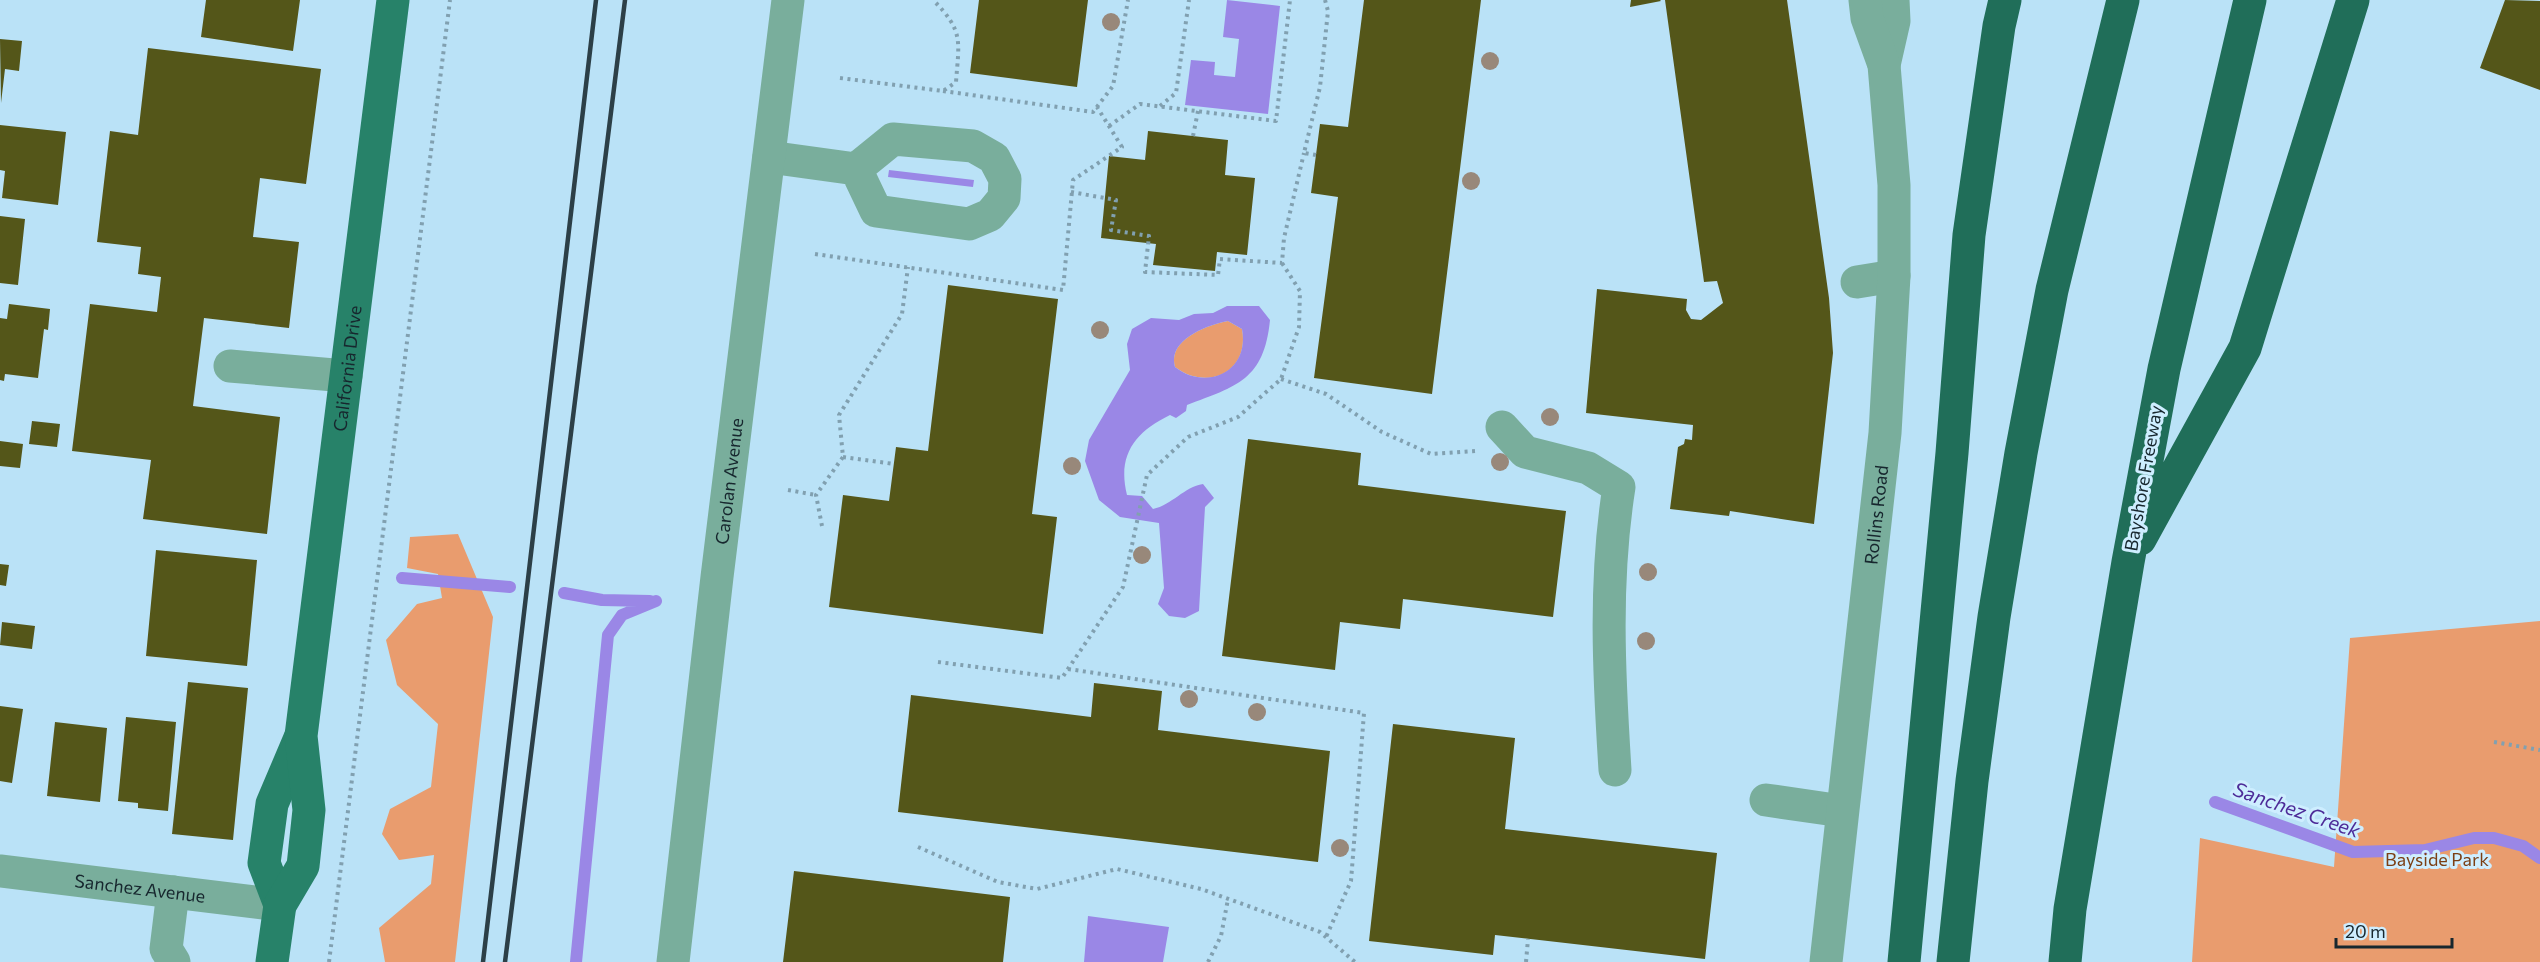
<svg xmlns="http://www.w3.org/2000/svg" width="2540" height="962" font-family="Commissioner,sans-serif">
<rect width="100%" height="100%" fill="#bae2f7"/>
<path fill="#e99c6e" d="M1228,321L1242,329C1250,371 1208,392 1175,367C1167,340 1207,325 1228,321Z
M458,534L493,617L455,962H385L379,928L431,884L434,855L399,860L382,834L390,809L431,787L438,724L397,685L386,640L417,604L442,598L438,574L407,568L410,537Z
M2540,621V962H2192L2200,838L2334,867L2350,638Z"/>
<path fill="#9a87e6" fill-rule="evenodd" d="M1227,0L1280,6L1268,114L1185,105L1191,60L1215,62L1214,75L1235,77L1239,39L1223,37Z
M889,170L974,180L973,187L888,177Z
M1227,306H1259L1270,320C1264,380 1237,386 1187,405L1186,411L1176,418L1170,415C1135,432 1117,455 1127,495L1142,496L1153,509C1172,505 1184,487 1203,484L1214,498L1205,507L1199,611L1185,618L1169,616L1158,604L1164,588L1159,523L1120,517L1099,500L1085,461L1089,440L1130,370L1127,344L1132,329L1151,318L1179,320L1194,314L1213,313ZM1228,321L1242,329C1250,371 1207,392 1175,367C1167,340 1207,325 1228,321Z
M1088,916L1169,927L1163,962H1084Z"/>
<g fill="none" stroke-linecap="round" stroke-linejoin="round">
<path stroke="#9a87e6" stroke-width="12" d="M402,578L510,587
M564,593L602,600L650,601
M2215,802L2353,852L2425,850L2474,838H2494L2523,846L2540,858
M576,962L608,635L622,615L656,601"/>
</g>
<path fill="#545619" d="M206,0H300L293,51L201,37Z
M979,0H1088L1077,87L970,73Z
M1364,0H1481L1432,394L1314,378L1338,197L1311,193L1320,124L1348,127Z
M1631,0H1660L1661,1L1630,7Z
M1665,0H1787L1829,298L1833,353L1814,524L1730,511L1729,516L1670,509L1678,447L1684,444L1685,439L1692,440L1693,425L1586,413L1597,289L1687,299L1686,310L1691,319L1701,320L1723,303L1717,281L1704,282Z
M2505,0L2540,1V90L2480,68Z
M0,39L22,41L19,71L5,69L1,103Z
M148,48L321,69L306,184L260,178L253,237L299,242L289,328L204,318L193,406L280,417L267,534L143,519L151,460L72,451L90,304L157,312L161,277L138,274L141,247L97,242L110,131L138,135Z
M0,125L66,132L58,205L2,198L5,171L0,170Z
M1148,131L1228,140L1225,175L1255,178L1247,255L1217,252L1215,271L1153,265L1156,244L1101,238L1109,156L1145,160Z
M0,216L25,219L18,285L0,283Z
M948,285L1058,299L1032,514L1057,517L1043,634L829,607L843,495L889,501L896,447L928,451Z
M9,304L50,309L48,330L44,329L38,378L5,374L4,381L0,380V318L7,319Z
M32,421L60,424L57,447L29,444Z
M1248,439L1361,453L1358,485L1566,511L1553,617L1403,599L1400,629L1340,622L1335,670L1222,656Z
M0,441L23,444L20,468L0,466Z
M156,550L257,560L247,666L146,656Z
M0,564L9,565L6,586L0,585Z
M2,622L35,626L32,649L0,645Z
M188,682L248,688L233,840L172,834Z
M1094,683L1162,691L1158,730L1330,751L1318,862L898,812L911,695L1091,717Z
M0,706L23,709L12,783L0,781Z
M126,717L176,722L168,811L138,808V803L118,801Z
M55,722L107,728L100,802L47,796Z
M1393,724L1515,738L1505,829L1717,853L1705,959L1495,935L1493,955L1369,941Z
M794,871L1010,897L1003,962H783Z"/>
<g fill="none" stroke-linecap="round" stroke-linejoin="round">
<path stroke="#81a0b0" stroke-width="4" stroke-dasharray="3 4.5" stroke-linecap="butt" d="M840,78L943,91L956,82C959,41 964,31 933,0
M943,91L1093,112L1113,86L1128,0
M1160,106L1176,93L1189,0
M1109,126L1140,104L1276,121L1290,0
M1193,136L1198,111
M1316,155L1304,153L1320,87L1328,11L1325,0
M1071,192L1116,200L1111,230L1149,236L1145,272L1218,275L1220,259L1282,263L1284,238L1304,153
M815,254L1063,290L1073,180L1122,147L1097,107
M1281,379L1326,394L1382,432L1431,454L1475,451
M843,457L894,464
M788,490L816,495
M822,526L816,495L843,457L839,415L902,314L908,267
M938,662L1062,678L1123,587L1147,475L1188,437L1238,417L1281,379L1299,327L1300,291L1282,263
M1068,669L1364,713L1351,881L1326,937
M2494,742L2540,750
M918,847L998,882L1037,889L1117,869L1201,889L1320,932L1355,962
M329,962L450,0
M1208,962L1221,936L1228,899
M1526,962L1528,939"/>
<g stroke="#79ae9c" stroke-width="33">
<path d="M1884,65L1894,21L1893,0"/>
<path d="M769,157L856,169L893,139L973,146L994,158L1005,179L1004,198L990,215L969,224L876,211L856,169"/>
<path d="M1857,282L1894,276"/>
<path d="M230,366L346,376"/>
<path d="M1502,427L1525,452L1588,468L1619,487C1604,581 1609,676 1615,770"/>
<path d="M1766,800L1842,811"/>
<path id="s1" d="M0,871L280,905"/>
<path d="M173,892L166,949L174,962"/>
<path id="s2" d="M673,962L717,577L788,0"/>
<path id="s3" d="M1826,962L1885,433L1894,276V185L1884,65L1867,18L1865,0"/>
</g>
<g stroke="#278269" stroke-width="33">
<path d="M280,905L264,863L272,804L300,738"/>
<path id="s4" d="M272,962L280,905L303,866L309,810L301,736L393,0"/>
</g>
<path stroke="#206e59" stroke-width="33" d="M2140,539L2245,348L2353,0
M1904,962L1952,453L1969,235L1999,26L2005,0
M1953,962L1972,781L1994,617L2021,453L2052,290L2123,0
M2065,962L2070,909L2128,562L2164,369L2250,0"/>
<path stroke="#2c3f47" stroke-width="4.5" d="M483,962L596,0
M505,962L625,0"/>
</g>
<g fill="#98887a">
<circle cx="1111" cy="22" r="9"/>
<circle cx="1490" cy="61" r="9"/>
<circle cx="1471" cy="181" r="9"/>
<circle cx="1100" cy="330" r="9"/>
<circle cx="1550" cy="417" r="9"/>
<circle cx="1500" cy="462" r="9"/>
<circle cx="1072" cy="466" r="9"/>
<circle cx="1142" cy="555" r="9"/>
<circle cx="1648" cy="572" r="9"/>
<circle cx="1646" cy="641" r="9"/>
<circle cx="1189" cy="699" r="9"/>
<circle cx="1257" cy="712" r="9"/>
<circle cx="1340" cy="848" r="9"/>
</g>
<g text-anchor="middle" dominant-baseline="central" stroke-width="6" stroke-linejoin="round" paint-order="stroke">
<g font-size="18" fill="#17272e" stroke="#ceeeff">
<text stroke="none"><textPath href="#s4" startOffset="604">California Drive</textPath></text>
<text transform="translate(2143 478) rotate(-80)">Bayshore Freeway</text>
<text stroke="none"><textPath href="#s2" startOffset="484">Carolan Avenue</textPath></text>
<text stroke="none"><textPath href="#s3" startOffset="450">Rollins Road</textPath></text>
<text stroke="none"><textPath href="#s1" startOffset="141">Sanchez Avenue</textPath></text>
</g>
<g font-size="18" fill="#7c3f14" stroke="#ceeeff">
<text x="2437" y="859">Bayside Park</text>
</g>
<g font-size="20" font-style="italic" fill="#4d2b98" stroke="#ceeeff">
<text transform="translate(2297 809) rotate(19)">Sanchez Creek</text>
</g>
</g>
<path d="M2336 938v9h116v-9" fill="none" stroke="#17272e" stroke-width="3"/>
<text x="2345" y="938" font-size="18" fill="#17272e" stroke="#ceeeff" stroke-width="4.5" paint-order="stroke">20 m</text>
</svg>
